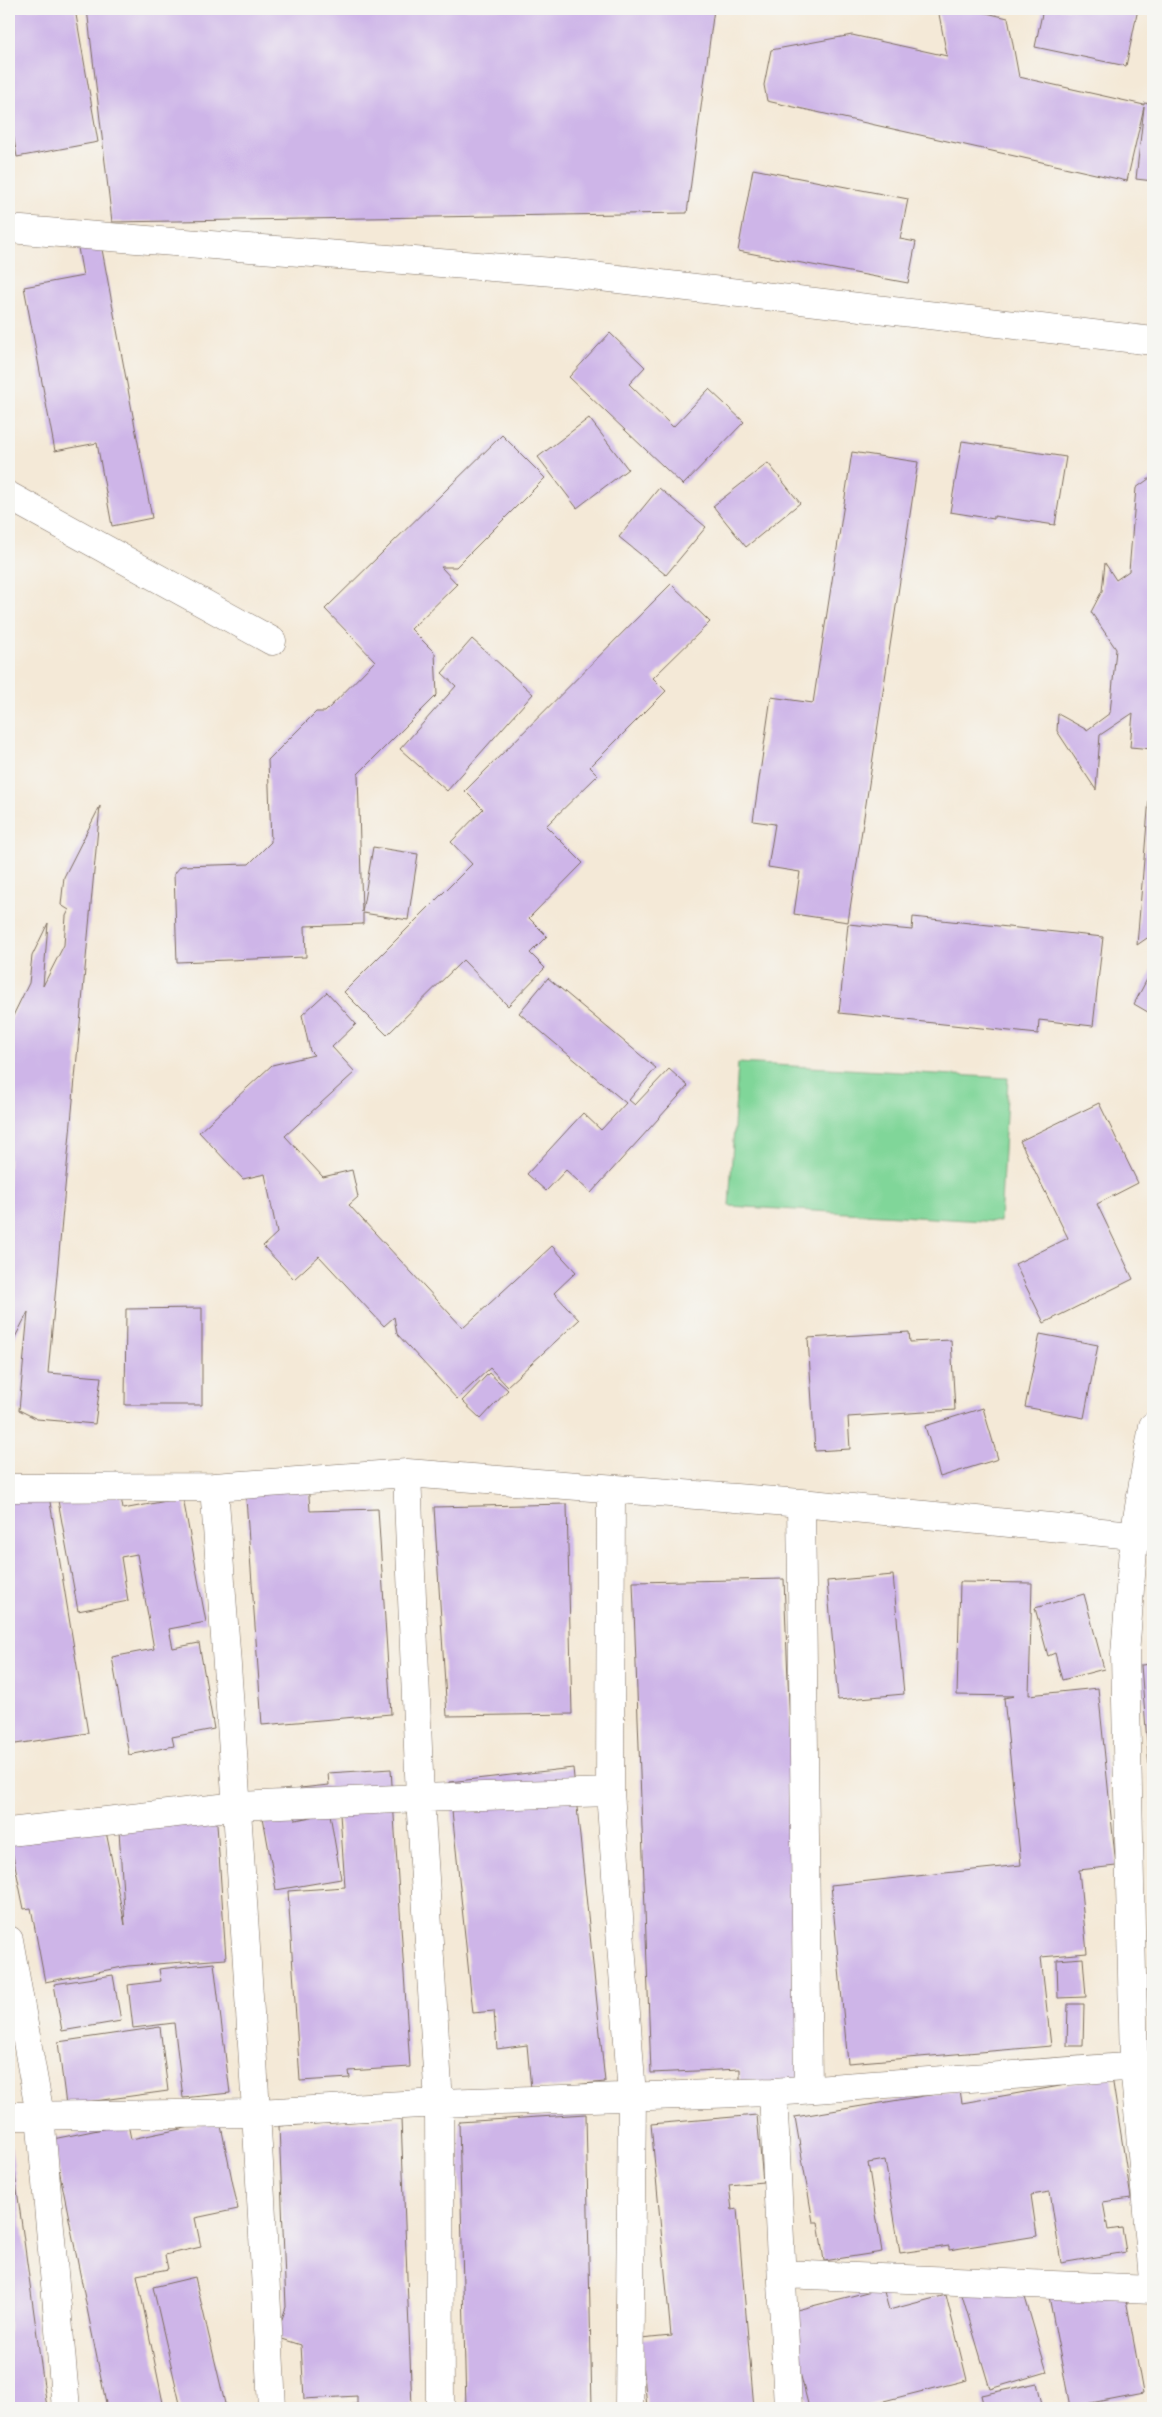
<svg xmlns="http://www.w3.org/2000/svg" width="1162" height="2417" font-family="Caveat,sans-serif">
<rect width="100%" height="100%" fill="#f6f6f2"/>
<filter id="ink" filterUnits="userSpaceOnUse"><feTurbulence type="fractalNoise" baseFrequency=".02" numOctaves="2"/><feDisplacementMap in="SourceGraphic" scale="10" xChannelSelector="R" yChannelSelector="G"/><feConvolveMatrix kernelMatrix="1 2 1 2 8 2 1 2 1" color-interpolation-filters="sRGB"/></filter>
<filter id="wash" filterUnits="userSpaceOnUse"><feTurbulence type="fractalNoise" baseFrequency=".0096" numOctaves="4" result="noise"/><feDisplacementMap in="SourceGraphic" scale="20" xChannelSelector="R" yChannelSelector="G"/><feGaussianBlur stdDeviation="1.12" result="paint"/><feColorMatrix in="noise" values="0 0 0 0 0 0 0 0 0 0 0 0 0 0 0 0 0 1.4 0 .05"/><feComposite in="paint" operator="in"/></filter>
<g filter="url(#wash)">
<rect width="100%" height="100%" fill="#f4e9d7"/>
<path fill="#80d699" stroke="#5e805c" d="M738,1063L1008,1078L1000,1222L729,1206Z"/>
<g id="blocks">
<path fill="#ceb5e8" d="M9,9H75L98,142L17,157L9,110Z
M87,9H714L687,213L112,222Z
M938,9H969L1008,18L1019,77L1144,105V103L1153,104V181L1136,179L1144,107L1127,181L767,101L764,85L771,50L852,35L947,56Z
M1043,9H1138L1126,66L1035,47Z
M753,169L908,199L900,239L916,242L908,283L738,251Z
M101,244L152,518L112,526L97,443L55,451L24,287L83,276L78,248Z
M610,333L645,367L629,384L673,427L709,389L744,422L683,485L569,377Z
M589,418L628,469L577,508L538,457Z
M502,435L545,478L456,567H441L457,584L411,629L435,653L437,695L358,774L362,912L373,847L418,854L408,920L363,913V924L305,926L306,957L177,962L174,874L181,866L249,864L271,842L268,760L316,712H325L375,661L325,609Z
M962,441L1066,457L1055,525L994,516V519L950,512Z
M852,452L918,462L848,922L794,914L800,872L768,867L775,824L753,821L771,697L813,703Z
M768,463L800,503L746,547L713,506Z
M1153,476V749L1130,747L1133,713L1100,735L1096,790L1057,731L1058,714L1087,730L1110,713L1116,649L1091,612L1102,591L1105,563L1116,580L1129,571L1136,488Z
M659,488L706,527L666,575L619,537Z
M671,584L710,622L653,678L666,691L590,767L598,775L546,826L583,863L529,918L547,936L530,953L545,968L508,1006L463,960L387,1035L344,992L472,864L451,842L483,809L465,791Z
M472,639L533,694L447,791L400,749L456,686L442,673Z
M1152,761L1153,934L1137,945Z
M100,806L48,1373L101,1377L95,1424L37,1419L19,1410L28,1312L9,1349V1024L29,983L32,956L48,923L43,986L64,945L66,916L69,910L61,905L64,877Z
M913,917L1103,937L1093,1026L1039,1020L1038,1034L839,1013L848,924L912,930Z
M1153,968V1015L1134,1004Z
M548,978L656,1068L629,1100L635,1105L669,1069L688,1086L591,1193L566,1170L546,1191L527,1174L583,1113L601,1130L626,1103L519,1013Z
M327,992L356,1024L332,1047L355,1072L285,1136L323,1177L352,1170L358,1197L349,1205L463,1328L552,1246L576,1272L554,1293L579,1320L507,1386L490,1368L457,1399L397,1334L394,1317L384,1326L319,1256L294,1279L263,1246L277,1233L265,1174L243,1179L199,1132L272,1065L314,1055L310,1051L302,1015Z
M1099,1103L1138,1183L1097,1204L1133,1279L1044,1323L1015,1264L1068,1238L1020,1141Z
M202,1308V1405H125L126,1309Z
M909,1332L910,1342L951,1340L955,1410L848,1417L850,1449L815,1451L808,1338Z
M1040,1334L1098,1345L1084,1418L1025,1407Z
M489,1373L508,1390L481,1419L462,1401Z
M983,1408L998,1459L940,1477L925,1426Z
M117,1473L123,1509L183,1498L206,1622L169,1629L173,1648L199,1643L214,1729L172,1737L174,1746L129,1755L112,1657L154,1649L137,1554L121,1557L128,1601L78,1611L55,1484Z
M308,1482L310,1511L378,1509L391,1714L262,1725L245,1484Z
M49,1496L88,1733L9,1745V1498Z
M567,1504L572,1714L447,1716L434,1507Z
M893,1575L904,1694L838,1700L827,1581Z
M784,1579L804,2083L740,2088V2069L651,2073L633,1582Z
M960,1582L1032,1583L1029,1695L1098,1688L1116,1866L1079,1870L1087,1953L1041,1957L1051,2046L848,2063L831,1885L1021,1865L1004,1698L1014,1696L957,1695Z
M1084,1594L1104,1669L1062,1680L1055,1653L1048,1656L1035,1608Z
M1153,1664V1806H1152L1141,1665Z
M573,1768L605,2082L531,2089L527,2045L497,2049L494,2011L473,2013L449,1782Z
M391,1769L410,2067L349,2071L350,2078L300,2081L288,1891L345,1887L340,1814H330L341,1879L276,1890L259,1795L290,1789L296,1820L321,1815L302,1816L300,1788L329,1785L328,1773Z
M216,1809L226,1959L128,1966L45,1982L31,1908L24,1909L9,1836L102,1812L125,1925L118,1815Z
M1083,1958L1086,1997L1058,1998L1057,1960Z
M214,1963L230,2093L183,2098L174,2023L133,2028L128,1985L161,1981L159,1969Z
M113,1975L121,2021L62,2031L54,1984Z
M1068,2004H1084L1083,2046H1067Z
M160,2027L168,2091L66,2105L58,2042Z
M1112,2077L1131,2198L1103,2202L1108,2230L1122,2228L1126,2252L1061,2263L1050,2192L1031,2195L1037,2236L949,2250V2246L900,2253L885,2160L868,2163L882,2252L824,2261L818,2222H813L795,2117L960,2090L962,2103Z
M586,2114L592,2408H466L459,2122Z
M757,2115L763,2182L729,2185L732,2210L737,2209L754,2408H647L641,2339L671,2336L651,2124Z
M401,2119L412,2408H307L357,2404V2396L304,2399L301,2345L276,2337L286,2307L279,2126Z
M220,2121L238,2209L195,2218L201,2247L165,2255L168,2269L137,2275L164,2408H107L53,2139L128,2124L131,2139Z
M9,2139H10L47,2408H9Z
M195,2277L226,2408H181L153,2287Z
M1019,2277L1047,2372L990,2389L962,2295Z
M1122,2277L1143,2393L1070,2407L1048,2291Z
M883,2288L889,2310L946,2295L967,2380L868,2405L869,2408H809L785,2313Z
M1037,2383L1043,2408H984L981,2395Z
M1144,2403L1145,2408H1115V2407Z"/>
</g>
</g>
<g filter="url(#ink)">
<use href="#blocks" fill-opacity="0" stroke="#7c6d5f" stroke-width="1"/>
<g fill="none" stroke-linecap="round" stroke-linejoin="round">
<g stroke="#7c6d5f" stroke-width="29">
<path id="minor" d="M9,229L566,273L1153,341
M9,496L272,641
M1153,1426L1134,1536L1125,1655L1134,2065L1153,2279
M407,1473L420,1798L439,2103L440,2408
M214,1487C237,1794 257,2101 272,2408
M9,1488L214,1487L407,1473L801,1503L1153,1537
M611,1490L610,1792L632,2096L629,2408
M801,1503L808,2088
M9,1832L238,1806L420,1798L610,1792
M9,1940L40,2115L66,2408
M773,2092L788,2408
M9,2116L258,2113L439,2103L773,2092L1153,2065
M782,2274L1153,2289"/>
</g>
<use href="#minor" stroke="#fff" stroke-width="28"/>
</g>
</g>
<rect width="1162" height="2417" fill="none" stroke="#f6f6f2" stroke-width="30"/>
</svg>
